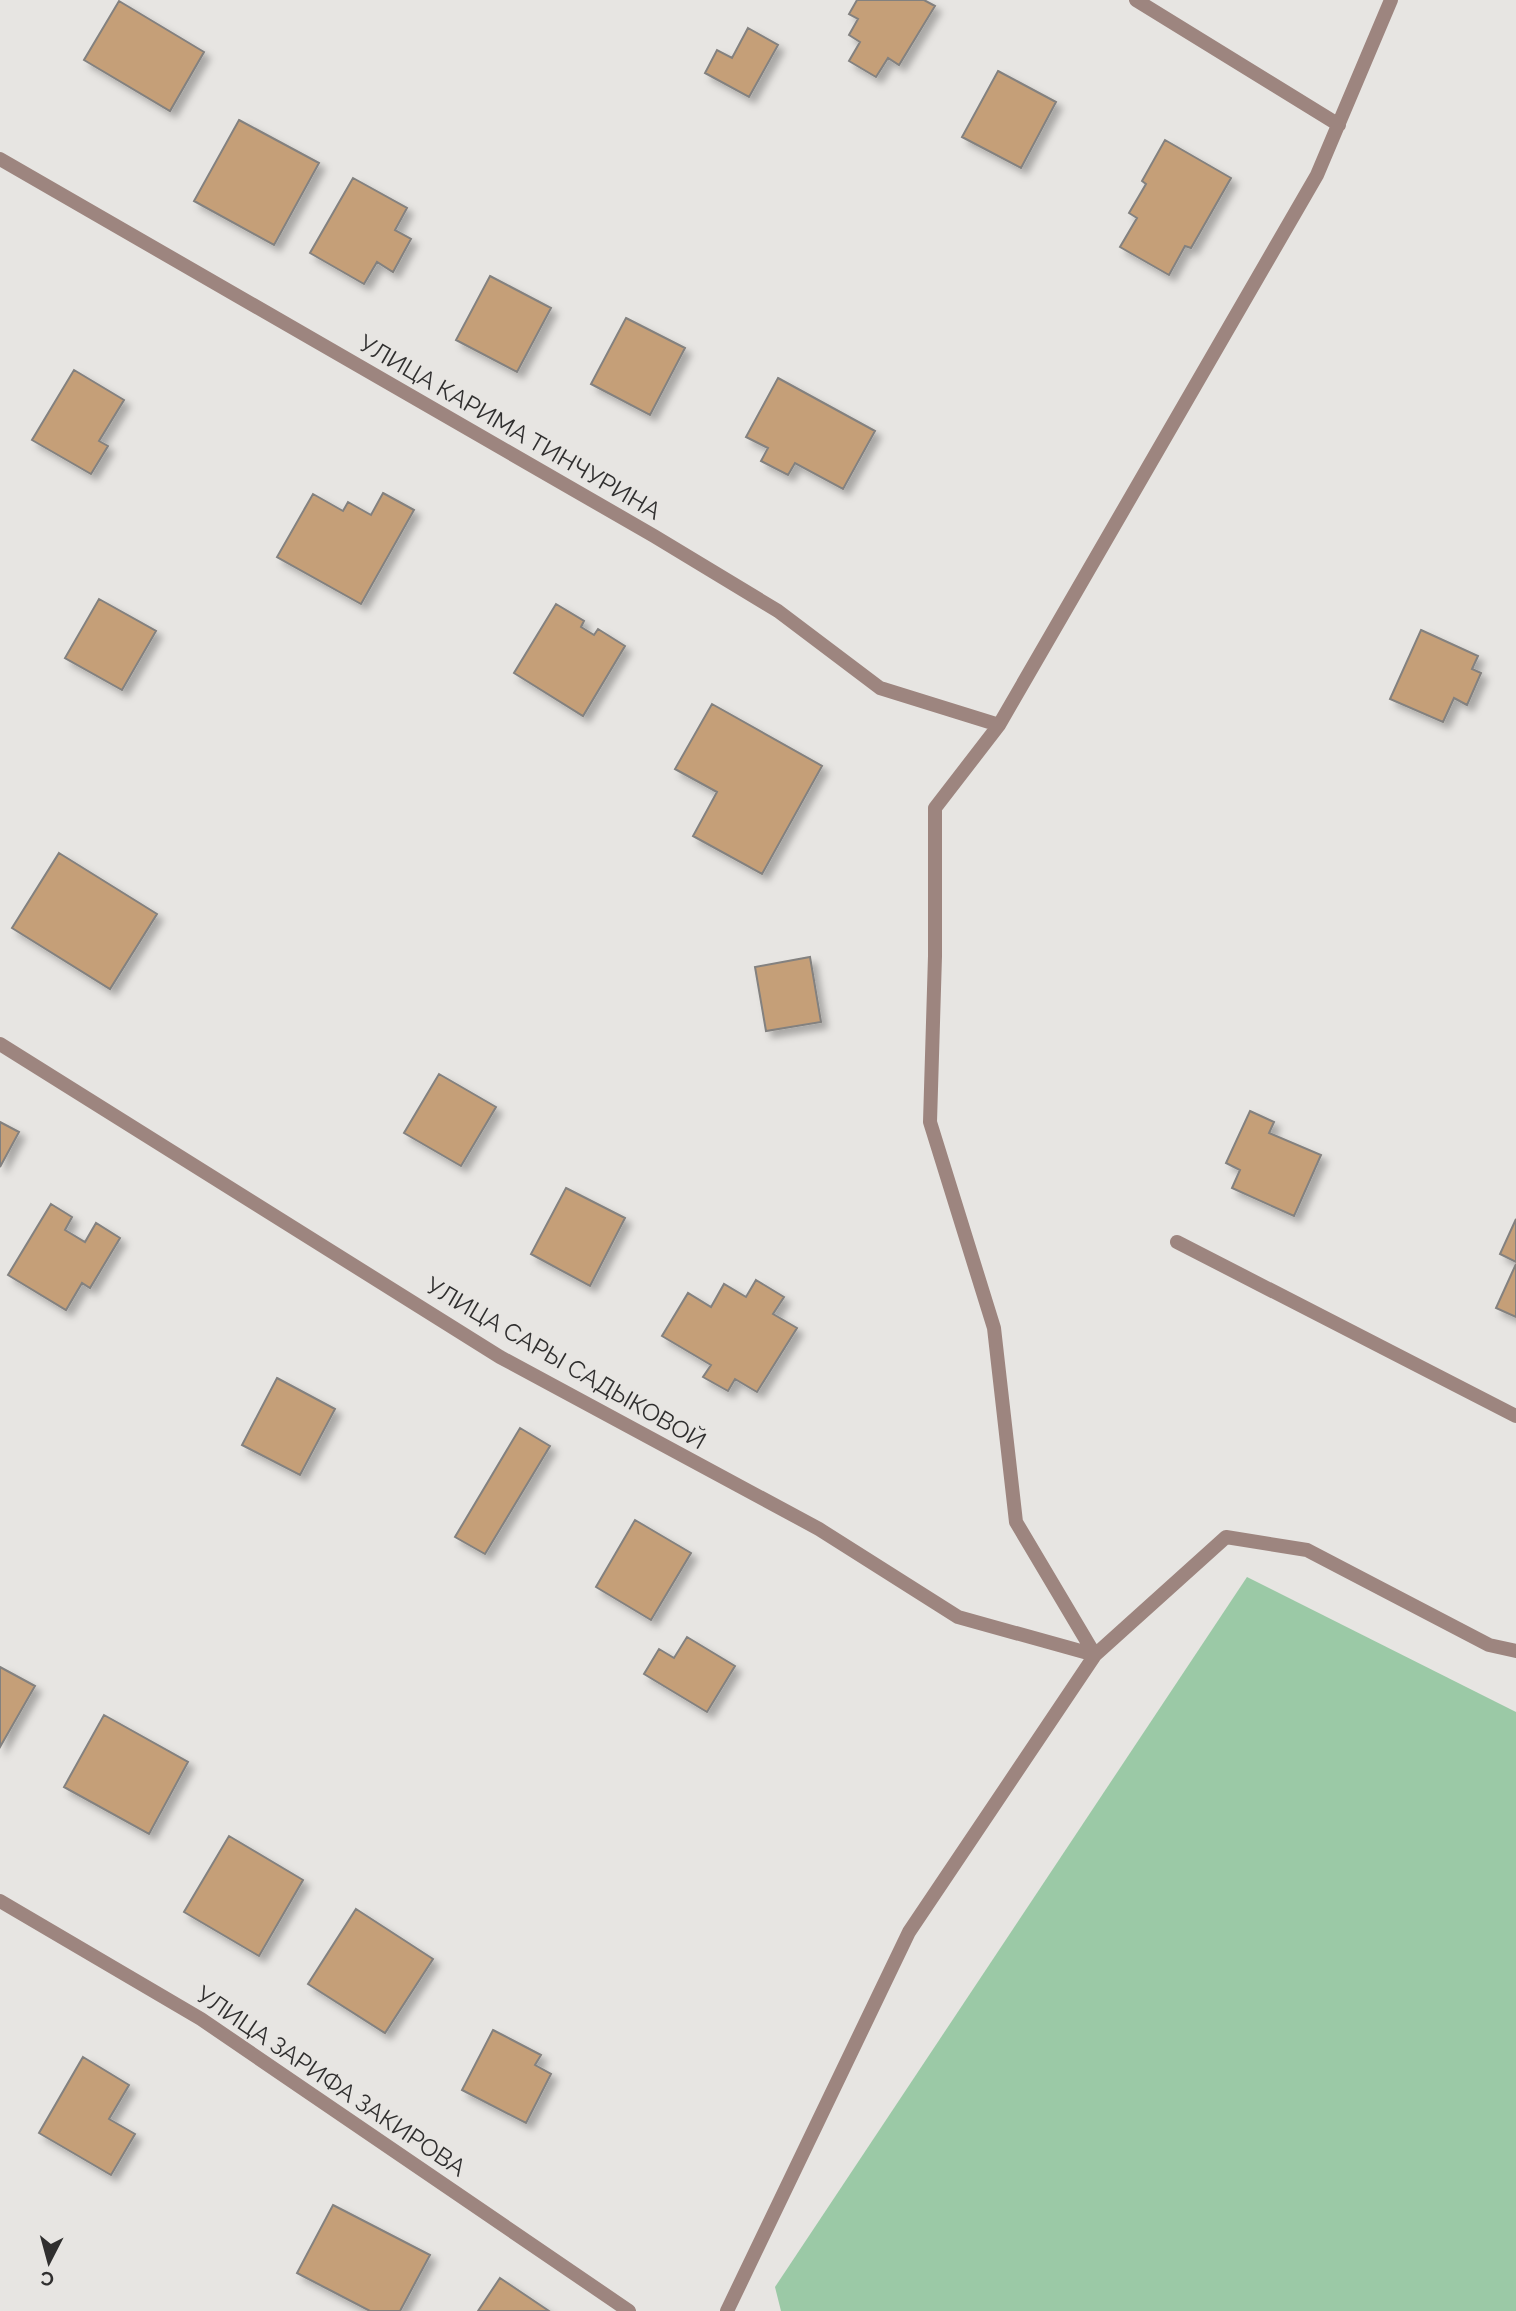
<svg xmlns="http://www.w3.org/2000/svg" width="1516" height="2311" font-family="Raleway,sans-serif">
<defs>
<filter id="shadow"><feDropShadow dx="6" dy="6" stdDeviation="3.5" flood-color="#0004"/></filter>
</defs>
<rect width="100%" height="100%" fill="#e7e5e2"/>
<!-- green -->
<path fill="#9bc9a6" d="M1247 1577 1516 1712V2311H781L775 2287Z"/>
<!-- building -->
<path fill="#c59f78" stroke="#83817f" stroke-width="2" filter="url(#shadow)" d="M857 0H924L935 6 899 65 888 58 876 77 849 61 860 42 849 35 858 19 849 14Z
M119 1 204 52 170 111 84 60Z
M748 28 778 45 749 97 705 73 717 50 732 58Z
M998 71 1056 102 1021 168 962 137Z
M239 120 319 163 274 245 194 201Z
M1165 140 1231 178 1191 248 1185 246 1169 275 1120 247 1137 218 1129 213 1146 184 1142 181Z
M353 178 407 208 395 230 411 239 393 272 377 262 364 284 310 253Z
M490 276 551 308 517 372 456 340Z
M626 318 685 348 650 415 591 384Z
M74 370 124 400 99 441 108 446 91 474 32 440Z
M778 378 875 431 843 489 795 463 788 475 761 461 768 448 746 437Z
M383 493 414 510 361 604 277 557 313 494 343 511 348 502 371 515Z
M99 599 156 631 122 690 65 658Z
M556 604 584 621 581 627 594 635 598 629 625 646 583 716 514 673Z
M1421 630 1478 656 1472 669 1481 673 1467 705 1454 698 1443 722 1390 699Z
M712 704 822 766 762 874 693 836 717 792 675 769Z
M59 853 157 914 110 989 12 928Z
M810 957 821 1022 766 1031 755 967Z
M439 1074 496 1107 461 1166 404 1133Z
M1250 1111 1274 1122 1269 1133 1321 1155 1294 1216 1232 1188 1240 1170 1226 1163Z
M0 1122 19 1132 0 1167Z
M566 1188 625 1218 590 1286 531 1254Z
M51 1204 72 1217 65 1230 85 1242 96 1223 120 1238 90 1288 82 1283 66 1310 8 1275Z
M1516 1219V1262L1500 1254Z
M1516 1264V1317L1496 1308Z
M756 1280 784 1297 773 1314 797 1328 757 1392 735 1379 728 1391 703 1377 711 1365 662 1336 688 1293 711 1307 724 1284 746 1297Z
M277 1378 335 1409 300 1475 242 1445Z
M520 1428 550 1446 485 1554 455 1537Z
M635 1520 691 1553 651 1620 596 1587Z
M687 1637 735 1666 707 1712 644 1674 659 1649 674 1658Z
M0 1667 35 1686 0 1747Z
M104 1715 188 1762 149 1834 64 1787Z
M229 1836 303 1880 259 1956 184 1912Z
M356 1909 433 1959 385 2033 308 1984Z
M493 2030 541 2055 535 2065 551 2074 526 2123 462 2090Z
M83 2057 129 2085 109 2119 135 2134 111 2175 39 2133Z
M333 2205 430 2255 400 2311H370L297 2273Z
M500 2278 549 2311H478Z"/>
<g fill="none" stroke-linecap="round" stroke-linejoin="round">
<!-- service -->
<path stroke="#9d857f" stroke-width="14" d="M1177 1242 1516 1416"/>
<!-- minor -->
<path stroke="#9d857f" stroke-width="14" d="M1136 0 1339 125
M0 159 654 536 778 611 880 688 999 725
M0 1044 500 1357 819 1529 958 1617 1095 1655 1226 1537 1307 1550 1489 1645 1516 1651
M0 1901 201 2019 629 2311
M727 2311 909 1932 1095 1655 1016 1522 994 1328 930 1122 935 956V808L999 725 1317 175 1391 0"/>
</g>
<g text-anchor="middle" dominant-baseline="central" stroke-width="5" stroke-linejoin="round" paint-order="stroke">
<!-- street labels -->
<g font-size="24" fill="#302f2f" stroke="#e7e5e2">
<text transform="translate(510 427) rotate(30)">УЛИЦА КАРИМА ТИНЧУРИНА</text>
<text transform="translate(566 1363) rotate(30)">УЛИЦА САРЫ САДЫКОВОЙ</text>
<text transform="translate(331 2081) rotate(34)">УЛИЦА ЗАРИФА ЗАКИРОВА</text>
</g>
</g>
<!-- north arrow -->
<g transform="translate(49 2262) rotate(186)" stroke="#e7e5e2" stroke-width="5" paint-order="stroke">
<path d="M0-5L12 26L0 18L-12 26Z" fill="#302f2f"/>
<text y="-10" font-size="19" font-weight="bold" text-anchor="middle" fill="#302f2f">С</text>
</g>
</svg>
